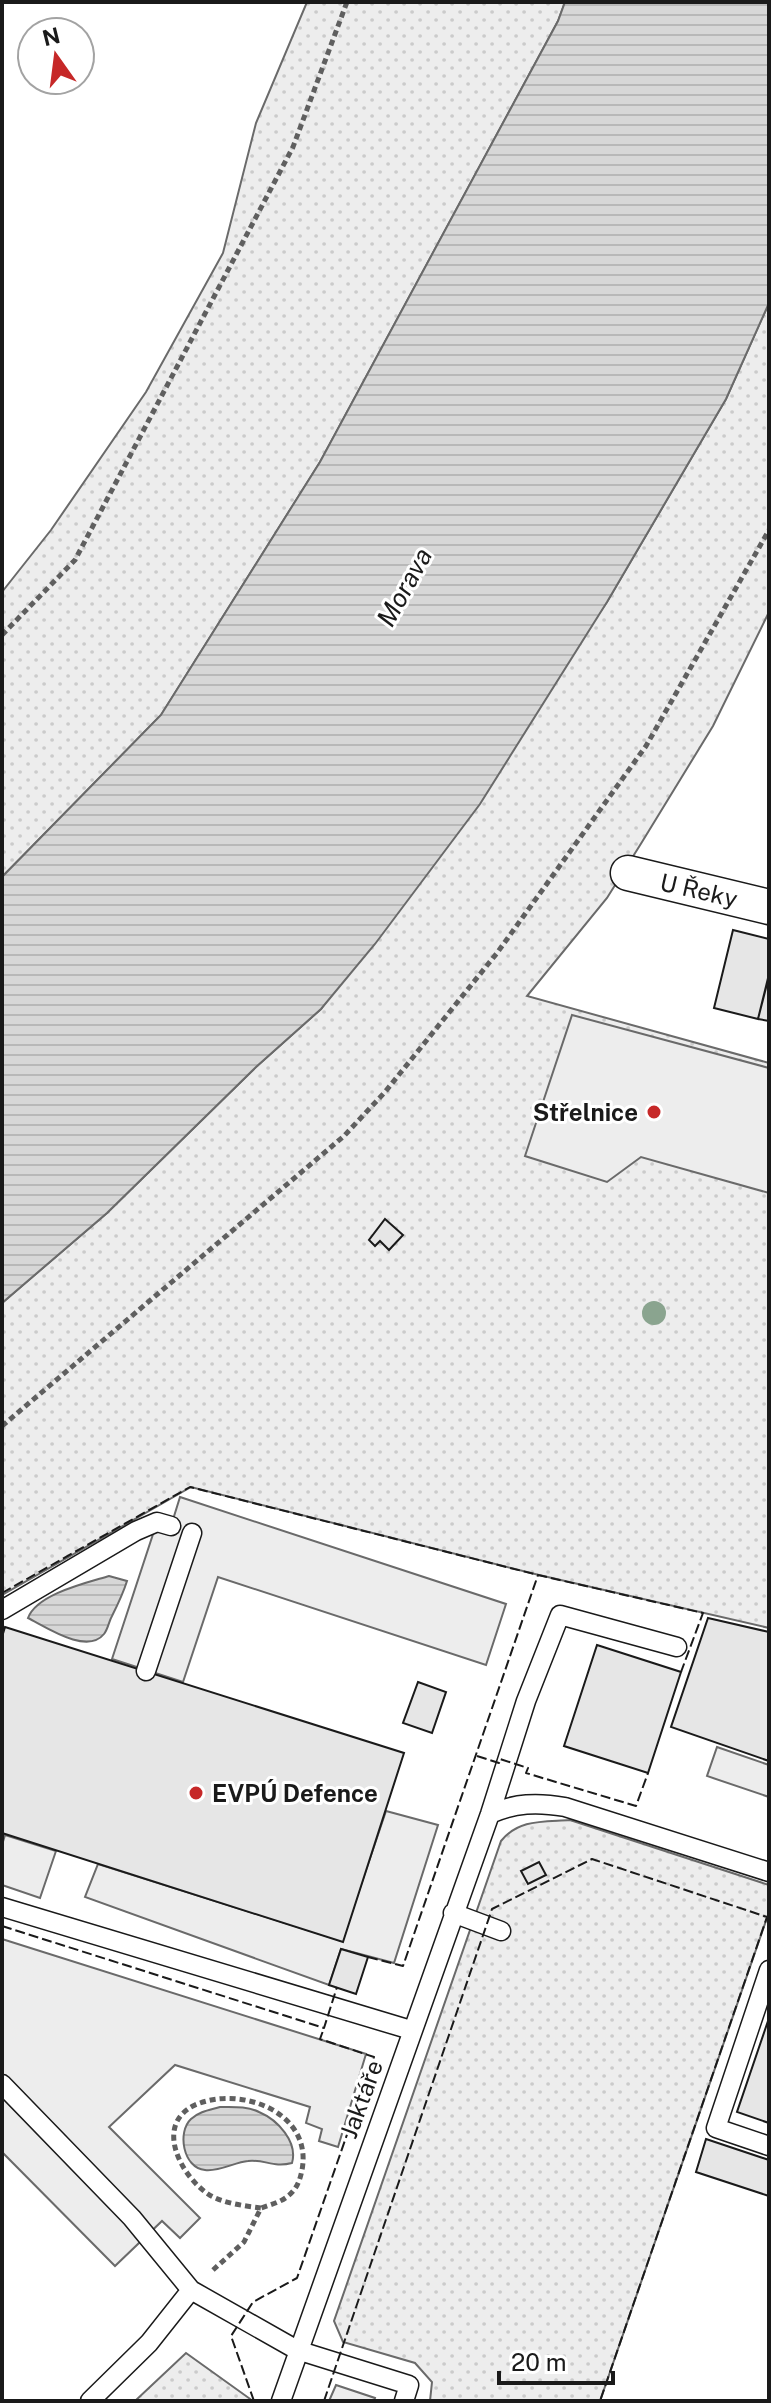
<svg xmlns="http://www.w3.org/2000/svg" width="771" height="2403" font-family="'Public Sans',sans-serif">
<defs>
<pattern id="grass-dots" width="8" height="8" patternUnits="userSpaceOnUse" patternTransform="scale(2)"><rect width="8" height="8" fill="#ededed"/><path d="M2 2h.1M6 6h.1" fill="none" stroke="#cbcbcb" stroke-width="1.8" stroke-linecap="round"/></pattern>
<pattern id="water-rules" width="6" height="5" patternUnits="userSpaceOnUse" patternTransform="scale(2)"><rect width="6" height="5" fill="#d7d7d7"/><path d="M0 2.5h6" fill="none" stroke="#b8b8b8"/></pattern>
</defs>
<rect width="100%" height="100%" fill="#fff"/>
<!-- grass -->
<path fill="url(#grass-dots)" stroke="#6a6a6a" stroke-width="2" d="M307 2H565L558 21 320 462 161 715 2 877V592L51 530 146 392 223 253 256 123Z
M769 303V612L713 726 642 842 607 898 527 996 769 1063V1628L539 1575 191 1487 2 1595V1303L107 1213 256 1067 321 1009 607 602 726 399Z
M570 1820 769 1885V1912L600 2401H430L432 2382 415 2363 343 2342 334 2321 501 1841C519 1819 543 1822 570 1820Z
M186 2353 253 2401H135Z"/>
<!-- pitch -->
<path fill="#ededed" stroke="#6a6a6a" stroke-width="2" d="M572 1015 769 1068V1193L641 1157 607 1182 525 1156Z
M180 1497 506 1604 486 1665 218 1577 183 1682 112 1659 157 1522 171 1526Z
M717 1747 769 1765V1797L707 1776Z
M386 1811 438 1825 394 1963 341 1949 329 1985 85 1897 98 1864 342 1941Z
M5 1835 56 1851 40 1898 2 1885V1845Z
M2 1939 366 2054 338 2147 319 2141 322 2129 306 2123 310 2107 175 2065 109 2127 200 2218 180 2238 162 2221 115 2266 2 2152Z
M336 2385 375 2398 374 2401H329Z"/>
<!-- water -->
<path fill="url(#water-rules)" stroke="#6a6a6a" stroke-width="2" d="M565 2H769V303L726 399 607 602 480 804 375 944 321 1009 256 1067 107 1213 2 1303V877L161 715 320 462 558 21Z
M109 1576 127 1581C123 1594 118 1604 112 1616 109 1621 108 1629 104 1634 87 1655 46 1627 28 1618 37 1594 86 1583 109 1576Z
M220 2107C233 2107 248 2106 259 2112 278 2120 298 2142 292 2163 273 2168 265 2159 248 2161 235 2162 219 2172 205 2170 183 2168 177 2132 191 2119 200 2111 210 2110 220 2107Z"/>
<!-- building -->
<path fill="#e6e6e6" stroke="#1a1a1a" stroke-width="2" d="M733 930 769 939V974L758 1019 714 1008Z
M769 976V1021L758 1019Z
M385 1219 403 1235 389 1250 380 1241 375 1246 369 1240Z
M708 1618 769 1632V1761L671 1727Z
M5 1627 404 1753 343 1942 2 1833V1637Z
M597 1645 681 1672 648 1773 564 1746Z
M418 1682 446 1692 432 1733 403 1723Z
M539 1862 546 1875 528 1884 521 1871Z
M341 1949 368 1957 356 1994 329 1985Z
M769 2018V2123L737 2112Z
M706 2139 769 2160V2196L696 2172Z"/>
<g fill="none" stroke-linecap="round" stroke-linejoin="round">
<defs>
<path id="service" d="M2 1610 136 1531 157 1522 171 1526
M146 1671 192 1533
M490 1814C515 1803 537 1802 565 1807L769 1872
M2 1907 411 2030
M453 1913 501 1931
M769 1970 716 2128 769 2146
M2 2084 132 2218 191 2290 149 2343 90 2401
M191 2290 297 2350 409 2385 404 2401
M281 2401 490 1814 526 1701 560 1615 677 1647"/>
<path id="minor" d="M628 873 769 907"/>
</defs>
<!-- service casing -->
<use href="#service" stroke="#1a1a1a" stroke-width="21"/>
<!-- minor casing -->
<use href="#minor" stroke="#1a1a1a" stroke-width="37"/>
<!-- path -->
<path stroke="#5f5f5f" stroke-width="5" stroke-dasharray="6 4" stroke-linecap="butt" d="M2 635 75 560 293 147 347 2
M2 1426 344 1136 385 1092 497 953 646 746 769 530
M213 2270 244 2242 261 2208C245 2206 221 2203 208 2194 180 2175 154 2124 195 2105 240 2085 313 2112 302 2170 300 2180 297 2189 288 2196 281 2202 270 2205 261 2208"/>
<!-- service -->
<use href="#service" stroke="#fff" stroke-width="18"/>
<!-- minor -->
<use href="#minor" stroke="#fff" stroke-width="34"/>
<!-- fence -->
<path stroke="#1a1a1a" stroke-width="2" stroke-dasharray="10 4" stroke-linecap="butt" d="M2 1593 190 1487 538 1575 703 1613 681 1672
M477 1756 499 1763 500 1759 528 1768 526 1773 636 1806 648 1773
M2 1926 324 2028 337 1987
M368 1957 403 1966 538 1575
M254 2401 231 2336 253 2302 297 2278 374 2057 320 2039 324 2028
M324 2401 492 1909 592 1859 767 1917 600 2401"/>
</g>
<!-- trees -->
<circle fill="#8aa48f" cx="654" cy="1313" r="12"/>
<!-- markers -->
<g fill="#c62828" stroke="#fff" stroke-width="3">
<circle cx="654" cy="1112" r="8"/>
<circle cx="196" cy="1793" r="8"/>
</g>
<g text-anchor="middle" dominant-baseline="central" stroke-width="6" stroke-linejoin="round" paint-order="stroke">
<!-- street labels -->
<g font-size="24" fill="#1a1a1a" stroke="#fff">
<text transform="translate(699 890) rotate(13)">U Řeky</text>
<text transform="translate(361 2099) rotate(-70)">Jaktáře</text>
</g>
<!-- poi labels -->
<g font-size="24" font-weight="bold" fill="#1a1a1a" stroke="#fff" text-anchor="end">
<text x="638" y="1112">Střelnice</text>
<text x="212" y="1793" text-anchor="start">EVPÚ Defence</text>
</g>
<!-- water labels -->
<g font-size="26" font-style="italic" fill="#1a1a1a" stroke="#fff">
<text transform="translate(404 587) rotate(-61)">Morava</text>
</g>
</g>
<!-- border -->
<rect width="771" height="2403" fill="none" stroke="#1a1a1a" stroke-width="8"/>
<!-- north arrow -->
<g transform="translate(56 56) rotate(346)"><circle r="38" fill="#ffffff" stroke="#a3a3a3" stroke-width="2"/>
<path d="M0-6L14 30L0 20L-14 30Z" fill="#c62828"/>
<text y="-12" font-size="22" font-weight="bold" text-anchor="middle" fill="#1a1a1a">N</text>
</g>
<!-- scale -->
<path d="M499 2371v12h114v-12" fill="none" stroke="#1a1a1a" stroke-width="4"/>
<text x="511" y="2371" font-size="24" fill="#1a1a1a" stroke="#ffffff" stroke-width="6" paint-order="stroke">20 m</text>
</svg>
